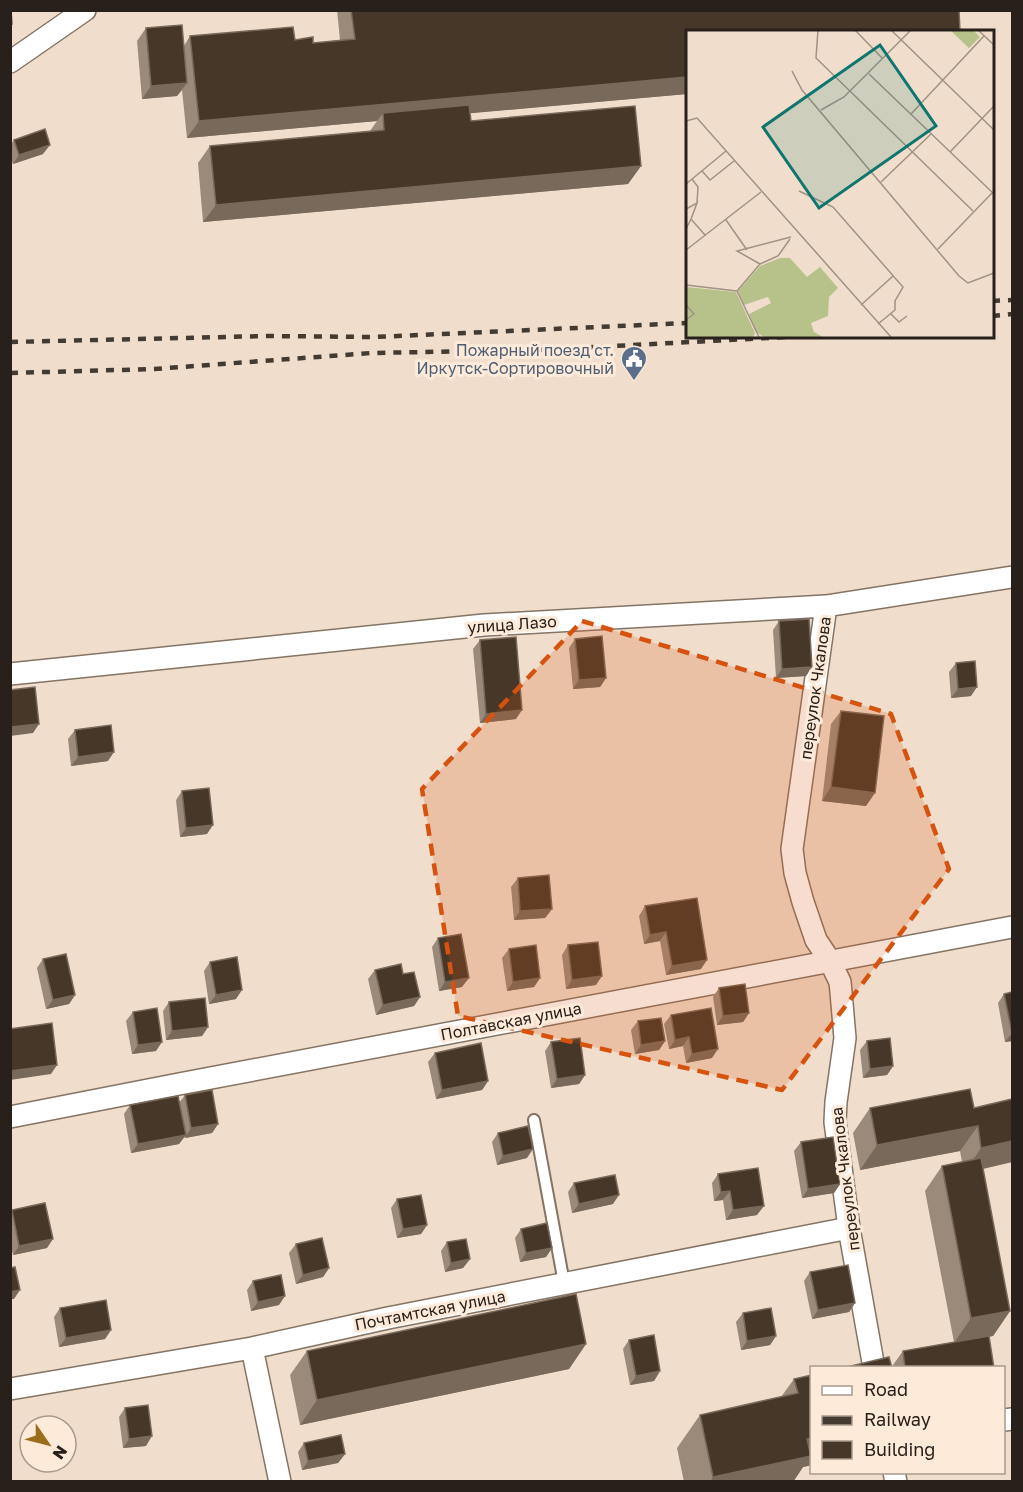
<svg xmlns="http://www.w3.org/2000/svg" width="1023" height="1492" font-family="'Golos Text',sans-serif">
<rect width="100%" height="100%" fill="#f0ddcc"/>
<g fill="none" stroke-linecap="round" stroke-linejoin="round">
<defs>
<path id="service" d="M534 1120 564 1283"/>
<path id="minor" d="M10 62 85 10
M826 606 792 849 795 873 803 902 816 940 830 961 840 982 841 992 845 1038 836 1102 835 1122 849 1228 874 1368
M10 674 484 625 826 606 1012 577
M10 1117 179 1084 1012 927
M252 1348 280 1482
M10 1389 252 1348 388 1318 849 1228
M1004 1420 1012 1419
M894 1472 896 1482"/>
</defs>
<!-- service casing -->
<use href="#service" stroke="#857464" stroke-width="14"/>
<!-- minor casing -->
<use href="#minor" stroke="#857464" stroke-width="24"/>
<!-- service -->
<use href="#service" stroke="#fff" stroke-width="10"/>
<!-- minor -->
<use href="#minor" stroke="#fff" stroke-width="21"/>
<!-- rail -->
<path stroke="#433a32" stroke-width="4.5" stroke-dasharray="8 8" stroke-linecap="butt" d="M992 301 1012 300
M992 316 1012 314
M10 342 266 336 375 337 687 323
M10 373 154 369 371 353 537 350 805 336"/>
</g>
<!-- wall -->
<path fill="#9b8a7a" d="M337 10H959L687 32V94L470 113 471 121 641 166 628 184 203 222 198 163 210 146 370 131 377 121 187 138 182 90 177 96 142 99 137 41 146 28 184 46 190 36 295 40 313 43 340 40Z
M14 140 43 154 13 164 10 158V145Z
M779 621 812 667 806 676 776 678 773 630Z
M575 639 606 678 600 687 573 689 569 648Z
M480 640 516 719 480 723 473 649Z
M956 663 971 696 951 698 949 672Z
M841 711 866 806 822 801 831 724Z
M75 730 108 761 71 766 68 739Z
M182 791 207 834 180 837 176 800Z
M518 878 552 909 545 918 514 920 511 887Z
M645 906 701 969 666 975 660 941 644 944 639 916Z
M438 938 462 987 439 991 432 947Z
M568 945 596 985 566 989 562 955Z
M509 949 540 978 534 987 507 991 502 958Z
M43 959 75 995 69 1004 46 1009 37 968Z
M210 962 236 999 209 1004 204 971Z
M375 970 403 974 420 997 414 1006 376 1015 368 979Z
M719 988 749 1013 743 1022 717 1025 713 997Z
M1012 992V1041L1005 1042 998 1003 1004 994Z
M169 1002 208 1027 202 1036 166 1040 163 1011Z
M133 1012 156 1051 132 1054 126 1021Z
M671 1015 712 1058 686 1063 683 1046 669 1049 664 1024Z
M638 1021 665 1041 659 1050 635 1054 631 1030Z
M867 1041 893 1066 887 1075 863 1078 860 1050Z
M551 1042 585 1075 579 1084 551 1088 545 1051Z
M435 1053 488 1081 482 1090 436 1099 428 1062Z
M185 1095 218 1124 212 1133 185 1138 184 1137 179 1144 131 1153 124 1114 130 1105 179 1103Z
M1012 1099V1162L983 1169 1010 1311 993 1336 983 1337 994 1368H894L893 1365 903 1351 954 1342 925 1191 942 1166 962 1162 960 1151 860 1170 853 1133 870 1108H974Z
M498 1133 527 1158 497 1165 492 1142Z
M801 1142 840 1184 834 1193 802 1198 794 1151Z
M718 1174 757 1215 726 1220 723 1200 714 1201 712 1183Z
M574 1183 613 1204 572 1213 568 1192Z
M397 1199 427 1225 421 1234 397 1238 391 1208Z
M12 1210 47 1248 13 1255 10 1243V1212Z
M521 1229 552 1248 546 1257 520 1262 515 1238Z
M447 1242 470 1259 463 1268 445 1272 441 1251Z
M296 1244 329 1268 323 1277 296 1284 289 1253Z
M810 1272 855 1303 849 1312 812 1319 804 1281Z
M253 1281 279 1305 251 1311 247 1290Z
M60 1308 111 1330 105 1339 59 1347 54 1317Z
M743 1313 776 1336 770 1345 741 1350 736 1322Z
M629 1340 660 1371 654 1381 630 1385 623 1349Z
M586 1344 569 1369 300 1425 290 1375 307 1351Z
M812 1375V1465L803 1467 793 1482H684L677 1448 700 1415 781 1397 794 1379Z
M125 1408 146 1446 123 1448 119 1417Z
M304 1443 345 1454 338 1463 302 1470 298 1452Z"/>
<!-- shaded-wall -->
<path fill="#79695a" d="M687 77V94L383 121V113L377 121 187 138 199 121Z
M187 83 177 96 142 99 151 86Z
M50 145 43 154 13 164 19 155Z
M641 166 628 184 203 222 216 205Z
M812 667 806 676 776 678 782 669Z
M606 678 600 687 573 689 579 680Z
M977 687 971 696 951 698 958 689Z
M522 710 516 719 480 723 486 714Z
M39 724 33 733 10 736V727Z
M114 752 108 761 71 766 78 757Z
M831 787 875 793 866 806 822 801Z
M213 825 207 834 180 837 186 828Z
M552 909 545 918 514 920 520 911Z
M666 932 660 941 644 944 650 935Z
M707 960 701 969 666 975 672 966Z
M602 976 596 985 566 989 572 980Z
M469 978 462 987 439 991 445 982Z
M540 978 534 987 507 991 513 982Z
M242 990 236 999 209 1004 216 995Z
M75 995 69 1004 46 1009 53 1000Z
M420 997 414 1006 376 1015 383 1005Z
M749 1013 743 1022 717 1025 723 1016Z
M208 1027 202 1036 166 1040 172 1031Z
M1012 1033V1041L1005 1042Z
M689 1037 683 1046 669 1049 675 1040Z
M665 1041 659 1050 635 1054 641 1045Z
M162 1042 156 1051 132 1054 138 1045Z
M718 1049 712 1058 686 1063 692 1054Z
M57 1065 51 1074 10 1080V1071Z
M893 1066 887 1075 863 1078 870 1069Z
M585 1075 579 1084 551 1088 557 1079Z
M488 1081 482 1090 436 1099 442 1090Z
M218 1124 212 1133 185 1138 191 1128Z
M978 1126 960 1151 860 1170 877 1145Z
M186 1135 179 1144 131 1153 138 1144Z
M1012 1141V1162L964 1173 981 1148Z
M533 1149 527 1158 497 1165 503 1156Z
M840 1184 834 1193 802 1198 808 1189Z
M730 1191 723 1200 714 1201 721 1192Z
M619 1195 613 1204 572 1213 579 1204Z
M764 1206 757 1215 726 1220 733 1210Z
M427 1225 421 1234 397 1238 403 1229Z
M53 1239 47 1248 13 1255 19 1246Z
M552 1248 546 1257 520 1262 526 1253Z
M470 1259 463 1268 445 1272 451 1263Z
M329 1268 323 1277 296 1284 303 1275Z
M20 1290 14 1299H10V1292Z
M285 1296 279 1305 251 1311 258 1302Z
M855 1303 849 1312 812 1319 818 1310Z
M1010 1311 993 1336 954 1343 971 1318Z
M111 1330 105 1339 59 1347 66 1338Z
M776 1336 770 1345 741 1350 747 1341Z
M586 1344 569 1369 300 1425 317 1400Z
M660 1371 654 1381 630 1385 636 1376Z
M152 1436 146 1446 123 1448 129 1439Z
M812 1438V1465L803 1467 793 1482H710L713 1477Z
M345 1454 338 1463 302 1470 308 1461Z"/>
<!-- building -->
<path fill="#463729" stroke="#79695a" stroke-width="1.5" d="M10 10H11L12 24H10Z
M351 10H959L960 32H687V77L199 121 190 36 293 27 295 40 313 37V43L355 39Z
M182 25 187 83 151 86 146 28Z
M469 105 471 121 635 106 641 166 216 205 210 146 384 130 383 113Z
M45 129 50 145 19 155 14 140Z
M809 619 812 667 782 669 779 621Z
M602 636 606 678 579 680 575 639Z
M516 637 522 710 486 714 480 640Z
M975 661 977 687 958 689 956 663Z
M35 687 39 724 10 727V690Z
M841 711 884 716 875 793 831 787Z
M111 725 114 752 78 757 75 730Z
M209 788 213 825 186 828 182 791Z
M549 875 552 909 520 911 518 878Z
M697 898 707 960 672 966 666 932 650 935 645 906Z
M461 934 469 978 445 982 438 938Z
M598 942 602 976 572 980 568 945Z
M536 945 540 978 513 982 509 949Z
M66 954 75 995 53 1000 43 959Z
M237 957 242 990 216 995 210 962Z
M401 964 403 974 414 972 420 997 383 1005 375 970Z
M745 984 749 1013 723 1016 719 988Z
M1012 992V1033L1004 994Z
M205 998 208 1027 172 1031 169 1002Z
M157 1008 162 1042 138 1045 133 1012Z
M711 1008 718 1049 692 1054 689 1037 675 1040 671 1015Z
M661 1018 665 1041 641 1045 638 1021Z
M52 1023 57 1065 10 1071V1029Z
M580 1038 585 1075 557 1079 551 1042Z
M890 1038 893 1066 870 1069 867 1041Z
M481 1043 488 1081 442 1090 435 1053Z
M970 1089 974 1108 1012 1099V1141L981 1148 978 1126 877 1145 870 1108Z
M212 1090 218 1124 191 1128 185 1095Z
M178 1096 186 1135 138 1144 130 1105Z
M528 1126 533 1149 503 1156 498 1133Z
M833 1137 840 1184 808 1189 801 1142Z
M981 1158 1010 1311 971 1318 942 1166Z
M758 1168 764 1206 733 1210 730 1191 721 1192 718 1174Z
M615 1175 619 1195 579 1204 574 1183Z
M421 1195 427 1225 403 1229 397 1199Z
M45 1203 53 1239 19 1246 12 1210Z
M547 1223 552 1248 526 1253 521 1229Z
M322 1238 329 1268 303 1275 296 1244Z
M466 1239 470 1259 451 1263 447 1242Z
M848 1265 855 1303 818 1310 810 1272Z
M15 1267 20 1290 10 1292V1268Z
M281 1275 285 1296 258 1302 253 1281Z
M576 1294 586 1344 317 1400 307 1351Z
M106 1300 111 1330 66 1338 60 1308Z
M771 1308 776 1336 747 1341 743 1313Z
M654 1335 660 1371 636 1376 629 1340Z
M989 1336 994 1368H905L903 1351Z
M889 1357 892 1368H843Z
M812 1375V1438L807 1439 811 1456 713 1477 700 1415 798 1393 794 1379Z
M148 1405 152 1436 129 1439 125 1408Z
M341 1435 345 1454 308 1461 304 1443Z"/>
<!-- marked area -->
<path fill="#d5530e" fill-opacity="0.2" stroke="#d5530e" stroke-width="4.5" stroke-dasharray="12 8" stroke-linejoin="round" d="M582 621 891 714 949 869 782 1090 458 1016 422 789Z"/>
<!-- icons -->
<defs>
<symbol id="civic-pin" viewBox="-11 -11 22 30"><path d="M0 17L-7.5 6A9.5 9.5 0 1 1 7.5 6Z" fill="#5c6f8a" stroke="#feead9"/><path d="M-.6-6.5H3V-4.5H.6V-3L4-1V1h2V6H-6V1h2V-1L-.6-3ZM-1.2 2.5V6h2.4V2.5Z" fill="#fff"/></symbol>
</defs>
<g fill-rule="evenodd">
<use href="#civic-pin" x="619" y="344" width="30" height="40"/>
</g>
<g text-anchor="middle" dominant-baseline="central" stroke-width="6" stroke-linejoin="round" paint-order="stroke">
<!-- service labels -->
<g font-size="16" fill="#4e5e75" stroke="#feead9" text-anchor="end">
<text x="614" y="350">Пожарный поезд ст.<tspan x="614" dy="18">Иркутск-Сортировочный</tspan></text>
</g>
<!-- street labels -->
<g font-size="16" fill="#28211b" stroke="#feead9">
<text transform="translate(512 624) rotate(-4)">улица Лазо</text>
<text transform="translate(815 688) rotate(-82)">переулок Чкалова</text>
<text transform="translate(511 1021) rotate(-11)">Полтавская улица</text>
<text transform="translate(845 1179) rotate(-97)">переулок Чкалова</text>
<text transform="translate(430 1310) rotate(-11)">Почтамтская улица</text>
</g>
</g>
<!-- overview -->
<g transform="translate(686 30)">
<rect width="308" height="308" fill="#f0ddcc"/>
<path d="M264 0H287L294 7 283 18ZM94 228H104L121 247 134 237 152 258 143 267 142 286 125 293 128 302 137 307H78L69 301 63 284 85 273 82 267 58 275 52 261 74 236ZM0 257 50 262 69 303 67 307H0Z" fill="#b7c28b"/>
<path fill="none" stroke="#a09285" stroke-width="1.5" d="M132 0 130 28 287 181M169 0 197 29M205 0 308 100M292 0 308 15M106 41 116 60 273 246 282 253 308 243M183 44 308 164M135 80 158 67 225 0M225 84 298 6M0 91 11 88 205 307M264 122 308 76M16 141 24 150 48 131M6 149 12 157 11 173M195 152 245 104M0 154 40 121M113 161 147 177 217 257 209 271V280L192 294M0 179 11 173 5 189M40 190 61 220M0 199 5 189 19 205M252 219 306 163M0 220 75 162M74 234 92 226 104 209M0 255 51 261 74 234 51 221 105 207M51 261 73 307M0 275 8 284 0 290M175 275 207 246M205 284 213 292 221 286"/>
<path fill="#0f766e" fill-opacity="0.15" stroke="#0f766e" stroke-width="3" d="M194 15 250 96 133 178 77 97Z"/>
<rect width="308" height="308" fill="none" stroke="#28211b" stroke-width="3"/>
</g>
<!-- border -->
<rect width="1023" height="1492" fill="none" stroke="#28211b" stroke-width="24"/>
<!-- legend -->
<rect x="810" y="1366" width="195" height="108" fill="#feead9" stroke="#a89a8d" stroke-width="1.5"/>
<rect x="822" y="1386" width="30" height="9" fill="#ffffff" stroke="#a89a8d" stroke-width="1.5"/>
<text x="864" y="1396" font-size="18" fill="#28211b">Road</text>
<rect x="822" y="1416" width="30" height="9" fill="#433a32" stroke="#a89a8d" stroke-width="1.5"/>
<text x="864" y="1426" font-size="18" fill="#28211b">Railway</text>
<rect x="822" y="1441" width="30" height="18" fill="#463729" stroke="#a89a8d" stroke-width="1.5"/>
<text x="864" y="1456" font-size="18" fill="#28211b">Building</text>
<!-- north arrow -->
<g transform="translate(48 1444) rotate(125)"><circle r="28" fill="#feead9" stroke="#a89a8d" stroke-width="1.5"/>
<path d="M0-4.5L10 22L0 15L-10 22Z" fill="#9a6c1c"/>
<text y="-9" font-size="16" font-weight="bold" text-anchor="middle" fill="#28211b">N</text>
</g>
</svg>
